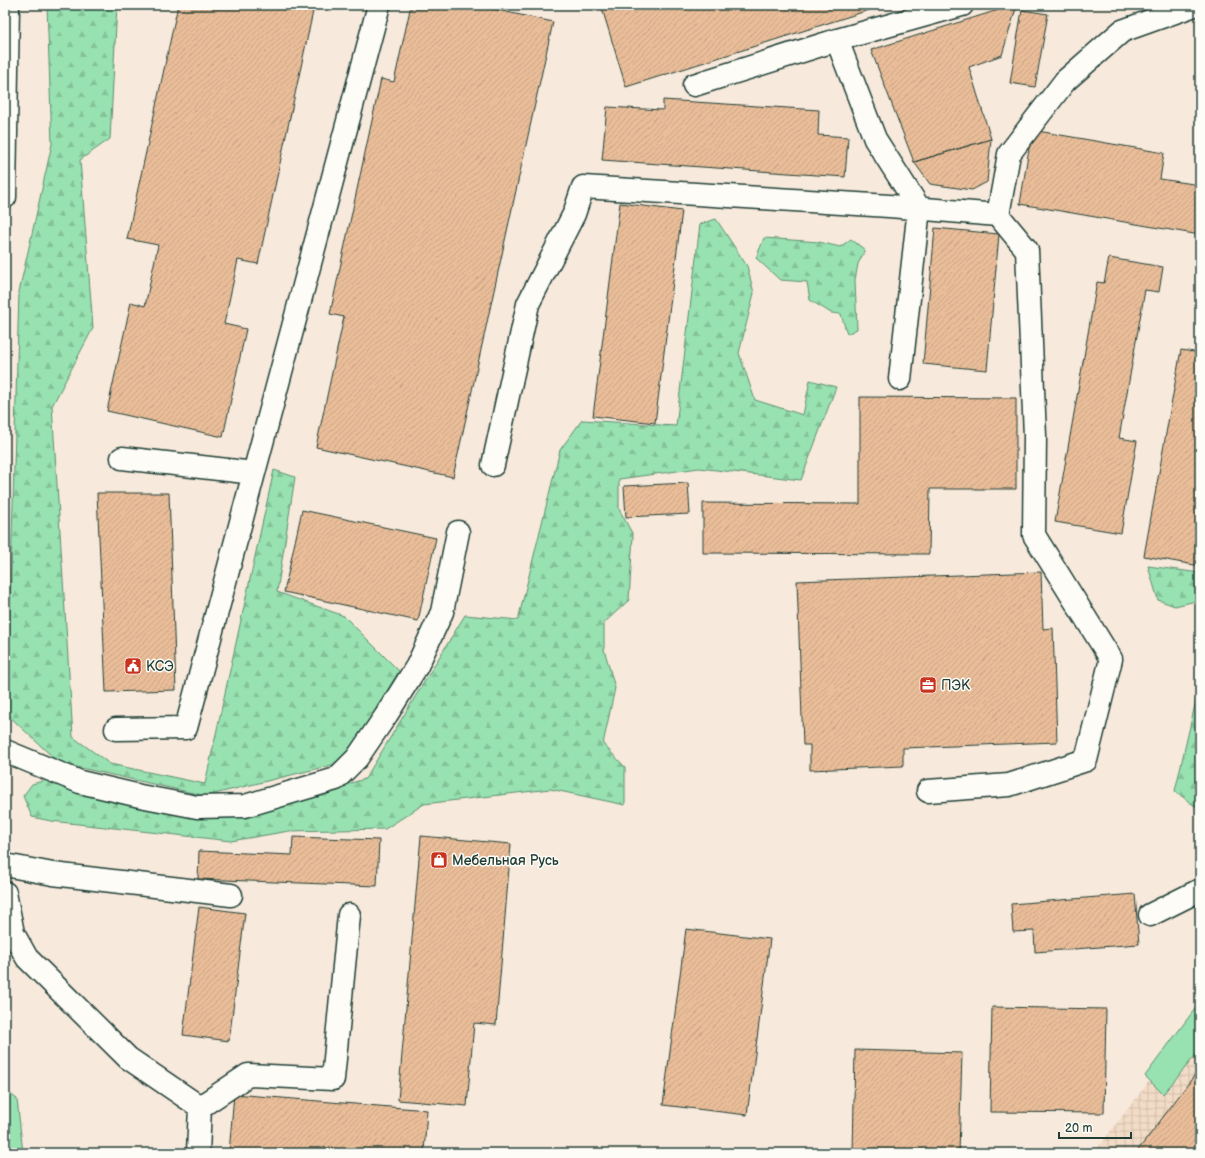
<svg xmlns="http://www.w3.org/2000/svg" width="1205" height="1158" font-family="'Balsamiq Sans',sans-serif">
<defs>
<pattern id="industrial-grid" width="8" height="8" patternUnits="userSpaceOnUse"><rect width="8" height="8" fill="#f3dcc7"/><path d="M0 4h8M4 0v8" fill="none" stroke="#d0beac"/></pattern>
<pattern id="forest-firs" width="22" height="20" patternUnits="userSpaceOnUse"><rect width="22" height="20" fill="#98e1b0"/><path d="M5 1l3.5 6h-7zM16 11l3.5 6h-7z" fill="#83c298"/></pattern>
<pattern id="building-hatch" width="6" height="6" patternUnits="userSpaceOnUse"><rect width="6" height="6" fill="#eabd99"/><path d="M-1 1l2-2M0 6l6-6M5 7l2-2" fill="none" stroke="#c8a384"/></pattern>
</defs>
<rect width="100%" height="100%" fill="#f7e9db"/>
<filter id="ink" filterUnits="userSpaceOnUse"><feTurbulence type="fractalNoise" baseFrequency=".025" numOctaves="2"/><feDisplacementMap in="SourceGraphic" scale="8" xChannelSelector="R" yChannelSelector="G"/><feConvolveMatrix kernelMatrix="1 2 1 2 8 2 1 2 1" color-interpolation-filters="sRGB"/></filter>
<g filter="url(#ink)">
<!-- industrial -->
<path fill="url(#industrial-grid)" d="M1200 1015V1153H1094Z"/>
<!-- green -->
<path fill="#98e1b0" stroke="#5c8f72" d="M1200 1002V1050L1163 1094 1145 1076Z
M5 1090 17 1099 23 1153H5Z"/>
<!-- forest -->
<path fill="url(#forest-firs)" stroke="#5c8f72" d="M47 5H117L110 139 80 160 93 328 52 406 73 737 110 764 205 784 274 470 295 477 277 592 344 616 399 671 344 762 206 796 59 763 7 714 19 292 52 144Z
M716 219 747 266 754 293 739 353 755 400 803 415 810 380 836 387 801 480 699 468 619 479V509L633 535 629 600 604 623V649L615 688 603 744 625 767V805L550 789 424 804 385 829 289 831 231 841 51 821 32 817 23 796 32 784 50 779 239 815 365 779 465 615 518 620 560 450 582 420 676 426 700 224Z
M764 238 819 242 840 247 851 239 865 250 858 264 855 280 857 329 847 334 841 314 831 313 810 300 807 282 780 280 756 258Z
M1148 566 1200 573V600L1175 606 1158 600Z
M1200 683V810L1175 791Z"/>
<!-- building -->
<path fill="url(#building-hatch)" stroke="#1f3d34" d="M178 5H303L314 7 258 264 238 260 224 324 246 329 223 437 107 411 131 302 145 306 158 245 127 239Z
M411 5H474L553 22 453 477 316 447 344 317 330 314 381 79 394 82Z
M601 5H885L626 87Z
M1014 5H1017L1002 55 969 67 991 139 914 162 871 50Z
M1022 10 1048 14 1035 87 1010 83Z
M663 100 819 110 818 135 848 137 845 177 602 160 607 107 663 110Z
M1032 130 1164 153 1160 179 1200 185V235L1020 204Z
M991 139 987 182 972 190 930 184 914 162Z
M620 203 682 211 655 423 593 416Z
M935 228 999 234 987 370 923 364Z
M1109 258 1163 267 1159 292 1145 290 1119 438 1137 441 1121 533 1055 522 1097 282 1104 283Z
M1181 350 1200 353V566L1144 556Z
M860 397 1016 398V489H930L929 554 703 553V503L860 504Z
M688 483 690 514 626 517 624 486Z
M97 493H169L176 690 106 692Z
M302 510 436 538 418 621 284 592Z
M1041 572 1043 629 1053 628 1057 742 903 748V766L810 770V745H803L797 581Z
M421 836 511 844 496 1025 474 1023 467 1106 398 1100Z
M293 837 379 840 377 886 198 879 199 851 292 855Z
M1135 894 1139 944 1035 952 1034 931 1013 932 1011 904Z
M199 907 245 913 229 1041 183 1035Z
M686 929 770 939 747 1115 663 1105Z
M992 1007 1106 1009 1104 1113 990 1112Z
M855 1050 962 1053 959 1153H853Z
M1200 1068V1153H1136Z
M234 1094 427 1110 424 1153H229Z"/>
<g fill="none" stroke-linecap="round" stroke-linejoin="round">
<defs>
<path id="minor" d="M837 40 962 5
M694 85 837 40 875 139 919 208 900 379
M5 197 8 5
M122 458 254 473 379 5
M493 465 528 304 574 214 583 187 889 206 998 215 1009 154 1065 81 1122 31 1195 5
M116 729 186 728 254 473
M5 751 80 782 140 796 197 807 245 806 336 779 357 758 387 714 417 666 442 612 458 532
M928 791 1009 785 1086 760 1111 659 1034 535 1035 436 1027 250 998 215
M5 865 53 874 231 895
M5 893 13 933 27 958 128 1058 200 1107 248 1075 333 1079 349 915
M1150 915 1200 890
M198 1153 200 1107"/>
</defs>
<!-- minor casing -->
<use href="#minor" stroke="#1f3d34" stroke-width="25"/>
<!-- minor -->
<use href="#minor" stroke="#fdfcf7" stroke-width="22"/>
</g>
</g>
<!-- icons -->
<defs>
<symbol id="civic-square" viewBox="-11 -11 22 22"><rect x="-9" y="-9" width="18" height="18" rx="4" fill="#c8321e" stroke="#fdfcf7"/><path d="M-.6-6.5H3V-4.5H.6V-3L4-1V1h2V6H-6V1h2V-1L-.6-3ZM-1.2 2.5V6h2.4V2.5Z" fill="#fff"/></symbol>
<symbol id="office-square" viewBox="-11 -11 22 22"><rect x="-9" y="-9" width="18" height="18" rx="4" fill="#c8321e" stroke="#fdfcf7"/><path d="M-6-3h4V-5.5h4V-3h4V5H-6ZM-1-4.5V-3h2v-1.5ZM-6 0V1H6V0Z" fill="#fff"/></symbol>
<symbol id="shop-square" viewBox="-11 -11 22 22"><rect x="-9" y="-9" width="18" height="18" rx="4" fill="#c8321e" stroke="#fdfcf7"/><path d="M-5-2.5h2.3a2.7 3.5 0 0 1 5.4 0H5L5.5 6h-11ZM-1.5-2.5h3a1.5 2.3 0 0 0-3 0Z" fill="#fff"/></symbol>
</defs>
<g fill-rule="evenodd">
<use href="#civic-square" x="123" y="656" width="20" height="20"/>
<use href="#office-square" x="918" y="675" width="20" height="20"/>
<use href="#shop-square" x="429" y="850" width="20" height="20"/>
</g>
<g text-anchor="middle" dominant-baseline="central" stroke-width="3" stroke-linejoin="round" paint-order="stroke">
<!-- poi labels -->
<g font-size="14" fill="#1f3d34" stroke="#fdfcf7" text-anchor="start">
<text x="146" y="666">КСЭ</text>
<text x="941" y="685">ПЭК</text>
<text x="452" y="860">Мебельная Русь</text>
</g>
</g>
<!-- margin -->
<rect width="1205" height="1158" fill="none" stroke="#fdfcf7" stroke-width="20"/>
<rect x="10" y="10" width="1185" height="1138" fill="none" stroke="#1f3d34" stroke-width="1.5" filter="url(#ink)"/>
<!-- scale -->
<path d="M1059 1132v6h72v-6" fill="none" stroke="#1f3d34" stroke-width="2"/>
<text x="1065" y="1132" font-size="12" fill="#1f3d34" stroke="#fdfcf7" stroke-width="3" paint-order="stroke">20 m</text>
</svg>
